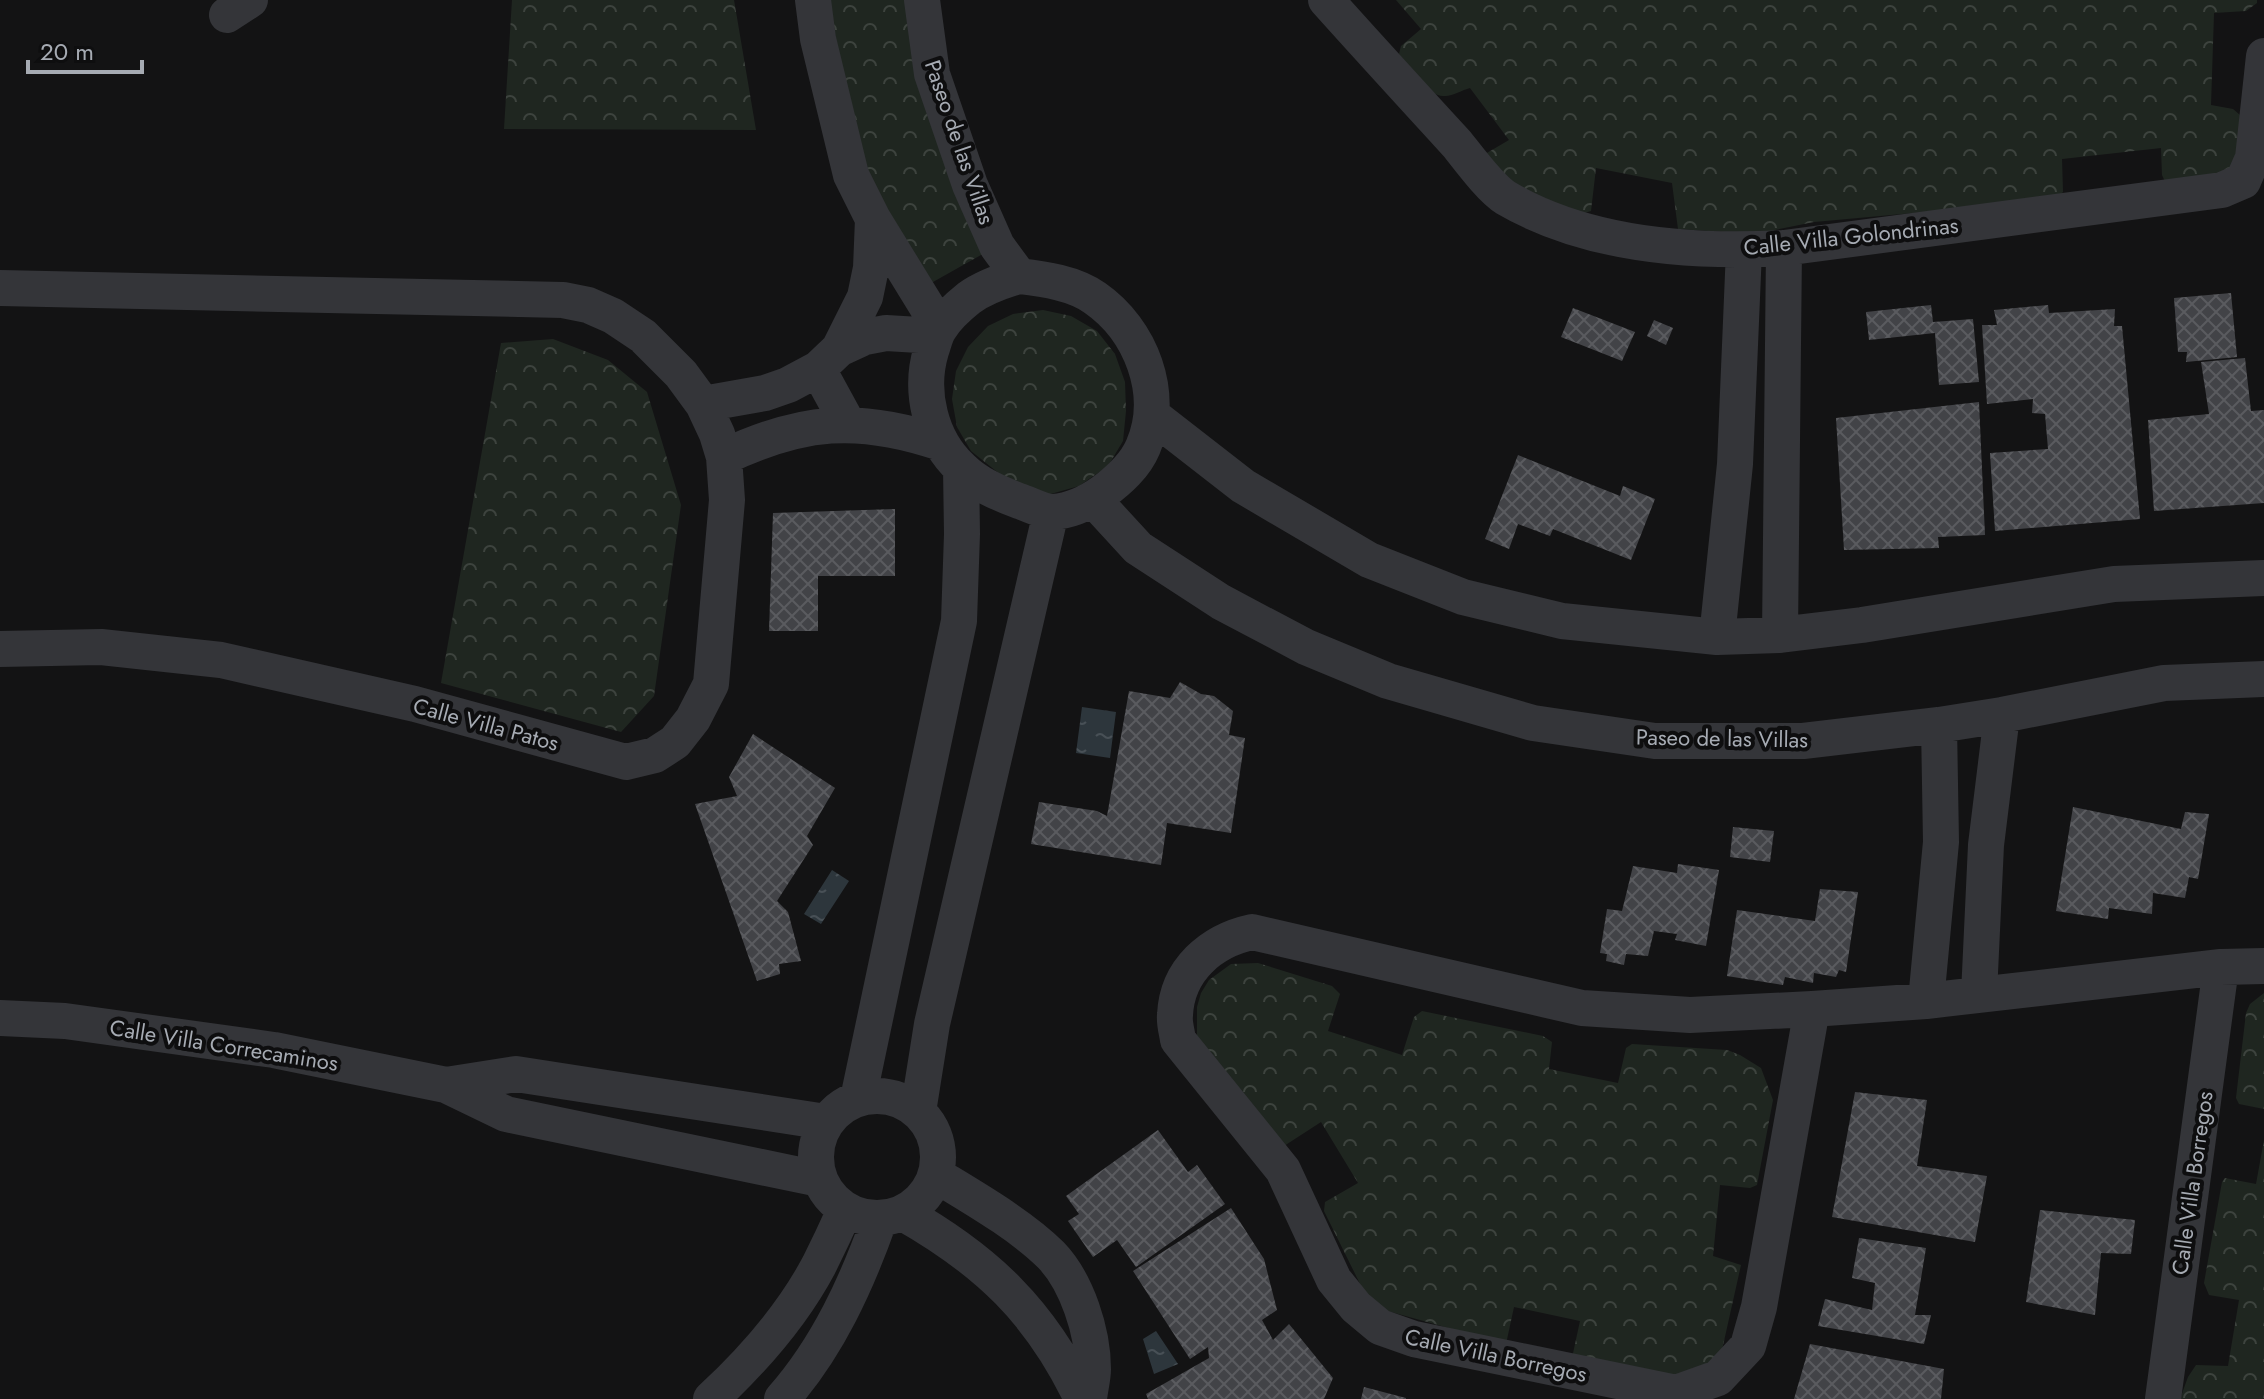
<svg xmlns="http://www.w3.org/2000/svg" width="2264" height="1399" font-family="Jost,sans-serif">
<defs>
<pattern id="park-crowns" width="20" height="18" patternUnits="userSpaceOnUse" patternTransform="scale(2)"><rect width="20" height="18" fill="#1f2620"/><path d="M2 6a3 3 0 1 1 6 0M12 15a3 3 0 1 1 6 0" fill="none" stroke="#3d433e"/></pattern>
<pattern id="water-ripples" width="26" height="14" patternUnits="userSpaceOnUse" patternTransform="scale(2)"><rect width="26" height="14" fill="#2d363c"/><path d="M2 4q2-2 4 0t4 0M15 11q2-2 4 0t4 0" fill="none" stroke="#485056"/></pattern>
<pattern id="building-cross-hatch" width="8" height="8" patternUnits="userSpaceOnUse" patternTransform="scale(2)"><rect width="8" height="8" fill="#424347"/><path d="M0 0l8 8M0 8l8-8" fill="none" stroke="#5a5b5f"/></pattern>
</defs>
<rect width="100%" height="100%" fill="#131314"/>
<!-- park -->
<path fill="url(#park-crowns)" d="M512 0H734L756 130 504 129Z
M813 0H922L997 246 917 291 873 219Z
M1396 0H2257V3L2246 11 2214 13 2211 105 2233 109 2240 115 2243 138 2232 177 2168 188 2162 175 2161 148 2062 159 2063 192 2055 200 1814 222 1755 234 1678 229 1672 183 1596 168 1591 211 1581 214 1509 188 1480 157 1509 140 1470 88C1462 90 1453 96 1445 96 1429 98 1408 66 1399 54L1401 46 1421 29Z
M1043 310 1071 316 1097 331 1115 354 1125 382 1126 411 1123 441 1108 466 1079 486 1047 495 1016 487 971 451 957 427 952 399 956 371 968 347 988 326 1013 314Z
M553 339 608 360 647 392 681 505 654 696 621 732 441 683 501 343Z
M1258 963 1332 986 1340 994 1328 1031 1402 1055 1414 1017 1422 1011 1543 1036 1552 1042 1549 1069 1618 1083 1626 1048 1632 1044 1727 1050 1740 1055 1761 1068 1773 1100 1757 1185 1750 1188 1720 1185 1713 1256 1741 1265 1722 1350 1693 1378 1572 1358 1580 1321 1514 1307 1506 1344 1377 1308 1367 1298 1324 1211 1325 1202 1358 1183 1321 1122 1284 1146 1197 1039V1007L1201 993 1209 980 1231 964Z
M2264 993V1109L2239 1104 2236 1098 2246 1013 2250 1004Z
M2264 1140V1399H2180L2188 1377 2196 1365 2228 1366 2239 1300 2209 1295 2204 1283 2222 1182 2225 1178 2256 1184Z"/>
<!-- water -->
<path fill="url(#water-ripples)" d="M1082 707 1116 712 1110 758 1076 753Z
M832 870 849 881 821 924 804 914Z
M1156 1331 1178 1364 1154 1374 1143 1339Z"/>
<!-- building -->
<path fill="url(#building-cross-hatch)" d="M2231 293 2237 357 2186 362 2187 352H2178L2174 298Z
M1931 305 1933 322 1973 319 1979 382 1939 385 1935 333 1869 340 1866 312Z
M2048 305 2049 313 2115 309 2114 326H2122L2140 519 1995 531 1990 453 2048 449 2045 414 2032 413 2033 399 1987 404 1982 325H1997L1994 310Z
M1573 308 1635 332 1622 361 1561 337Z
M1654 320 1673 328 1666 345 1647 336Z
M2245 358 2251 411 2264 410V503L2154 511 2148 420 2209 414 2201 362Z
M1979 402 1985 535 1938 537 1939 548 1844 550 1836 418Z
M1518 455 1620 496 1623 486 1655 499 1631 560 1553 529 1550 536 1518 524 1509 549 1485 539Z
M895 509V576H818V631H769L773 513Z
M1180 682 1201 694 1214 696 1233 711 1229 735 1245 738 1231 833 1167 823 1161 865 1031 844 1039 802 1097 811 1107 816 1129 691 1170 698Z
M753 734 835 788 807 836 813 845 777 901 788 912 801 961 779 964 780 974 757 981 695 804 737 796 729 777Z
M2073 807 2181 829 2185 812 2209 814 2198 879 2189 877 2185 898 2153 893 2152 914 2109 908 2108 919 2056 911Z
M1733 827 1774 831 1770 862 1730 857Z
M1678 864 1719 870 1706 946 1675 940 1677 934 1654 931 1648 956 1626 954 1624 965 1606 961 1607 954 1600 953 1607 909 1622 911 1633 866 1677 873Z
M1820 889 1858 892 1846 972 1839 970 1836 977 1814 973 1813 983 1785 977 1783 985 1727 976 1737 910 1815 921Z
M1855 1092 1927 1100 1917 1166 1987 1176 1975 1242 1832 1217Z
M1158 1130 1188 1172 1197 1165 1225 1204 1136 1267 1117 1240 1093 1257 1068 1221 1079 1214 1066 1196Z
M1231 1208 1264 1259 1277 1310 1262 1320 1273 1340 1289 1324 1333 1378 1324 1399H1148L1146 1394 1209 1358 1208 1347 1190 1359 1133 1271Z
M2040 1210 2135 1220 2131 1254 2101 1253 2095 1315 2026 1302Z
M1859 1238 1926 1248 1915 1315H1931L1924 1344 1818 1326 1825 1299 1872 1310 1875 1283 1852 1278Z
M1810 1344 1944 1369 1941 1399H1794Z
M1364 1387 1406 1398V1399H1361Z"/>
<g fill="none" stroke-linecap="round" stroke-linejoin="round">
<!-- street -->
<path stroke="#343539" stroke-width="36" d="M813 0 818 39 851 175 873 219 940 328
M922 0 932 74 970 185 997 246 1019 276
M1326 0C1369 48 1413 96 1457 144 1469 159 1491 189 1506 198 1588 246 1692 253 1784 248L2222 190 2243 181 2253 158 2264 56
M227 15 250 0
M1019 276C1044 279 1074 283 1095 298 1141 330 1166 394 1143 447 1135 466 1119 480 1103 492 1089 502 1071 511 1053 512 1043 512 1029 504 1019 501 998 493 977 484 961 468 930 439 919 391 931 351 934 343 935 335 940 328 947 317 959 306 969 298 984 287 1002 281 1019 276Z
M0 288 563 300 588 305 613 316 643 336 681 374 703 404 717 434 724 457 727 500 711 684 693 719 675 742 655 755 626 762 415 704 221 660 101 647 0 649
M839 349 865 297 871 268 873 219
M818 369 848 424
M703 404 765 393 788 385 818 369 839 349 865 337 886 333 936 336
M1153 416 1243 486 1369 560 1463 597 1562 621 1717 637 1780 635 1862 625 2114 584 2264 578
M724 457C802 420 858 415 941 443
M1093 499 1138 548 1221 602 1306 647 1388 681 1533 723 1655 741H1803L1939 725 2002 715 2164 683 2264 679
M1780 635 1784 248
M1717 637 1735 464 1744 250
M1979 994 1986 845 2002 715
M1926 1001 1941 842 1939 725
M1812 1009 1759 1307 1748 1346 1718 1378 1676 1393 1414 1339 1380 1327 1356 1307 1334 1280 1283 1170 1178 1040C1177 1032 1174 1023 1175 1015 1177 970 1211 941 1252 932L1582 1008 1690 1015 1812 1009 1926 1001 2221 967 2264 966
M0 1018 65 1021 274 1050 446 1085 506 1114 819 1179
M446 1085 516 1074 826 1122
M816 1157a61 61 0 1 1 122 0a61 61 0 1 1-122 0Z
M858 1099 959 621 962 534 961 468
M918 1112 932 1024 1051 512
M936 1175C972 1197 1021 1225 1051 1255 1077 1282 1093 1332 1093 1369 1093 1378 1090 1389 1089 1399
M903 1213C986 1260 1041 1312 1082 1399
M711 1399C753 1360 792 1316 819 1265 828 1247 837 1228 845 1210
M782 1399C828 1347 857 1283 880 1218
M2163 1399 2221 967"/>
</g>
<g text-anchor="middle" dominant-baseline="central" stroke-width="8" stroke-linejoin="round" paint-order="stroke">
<!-- street labels -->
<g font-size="22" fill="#a6abb3" stroke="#0e0e0f">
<text transform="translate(960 142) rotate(71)">Paseo de las Villas</text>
<text transform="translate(1851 236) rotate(-6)">Calle Villa Golondrinas</text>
<text transform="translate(486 724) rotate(15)">Calle Villa Patos</text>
<text transform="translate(1722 738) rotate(1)">Paseo de las Villas</text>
<text transform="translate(224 1045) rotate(9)">Calle Villa Correcaminos</text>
<text transform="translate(2192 1183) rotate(-82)">Calle Villa Borregos</text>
<text transform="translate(1496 1355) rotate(12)">Calle Villa Borregos</text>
</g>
</g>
<!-- scale -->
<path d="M28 60v12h114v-12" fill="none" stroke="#a6abb3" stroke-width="4"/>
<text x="40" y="60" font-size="24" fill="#a6abb3" stroke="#0e0e0f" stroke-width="6" paint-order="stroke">20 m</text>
</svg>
